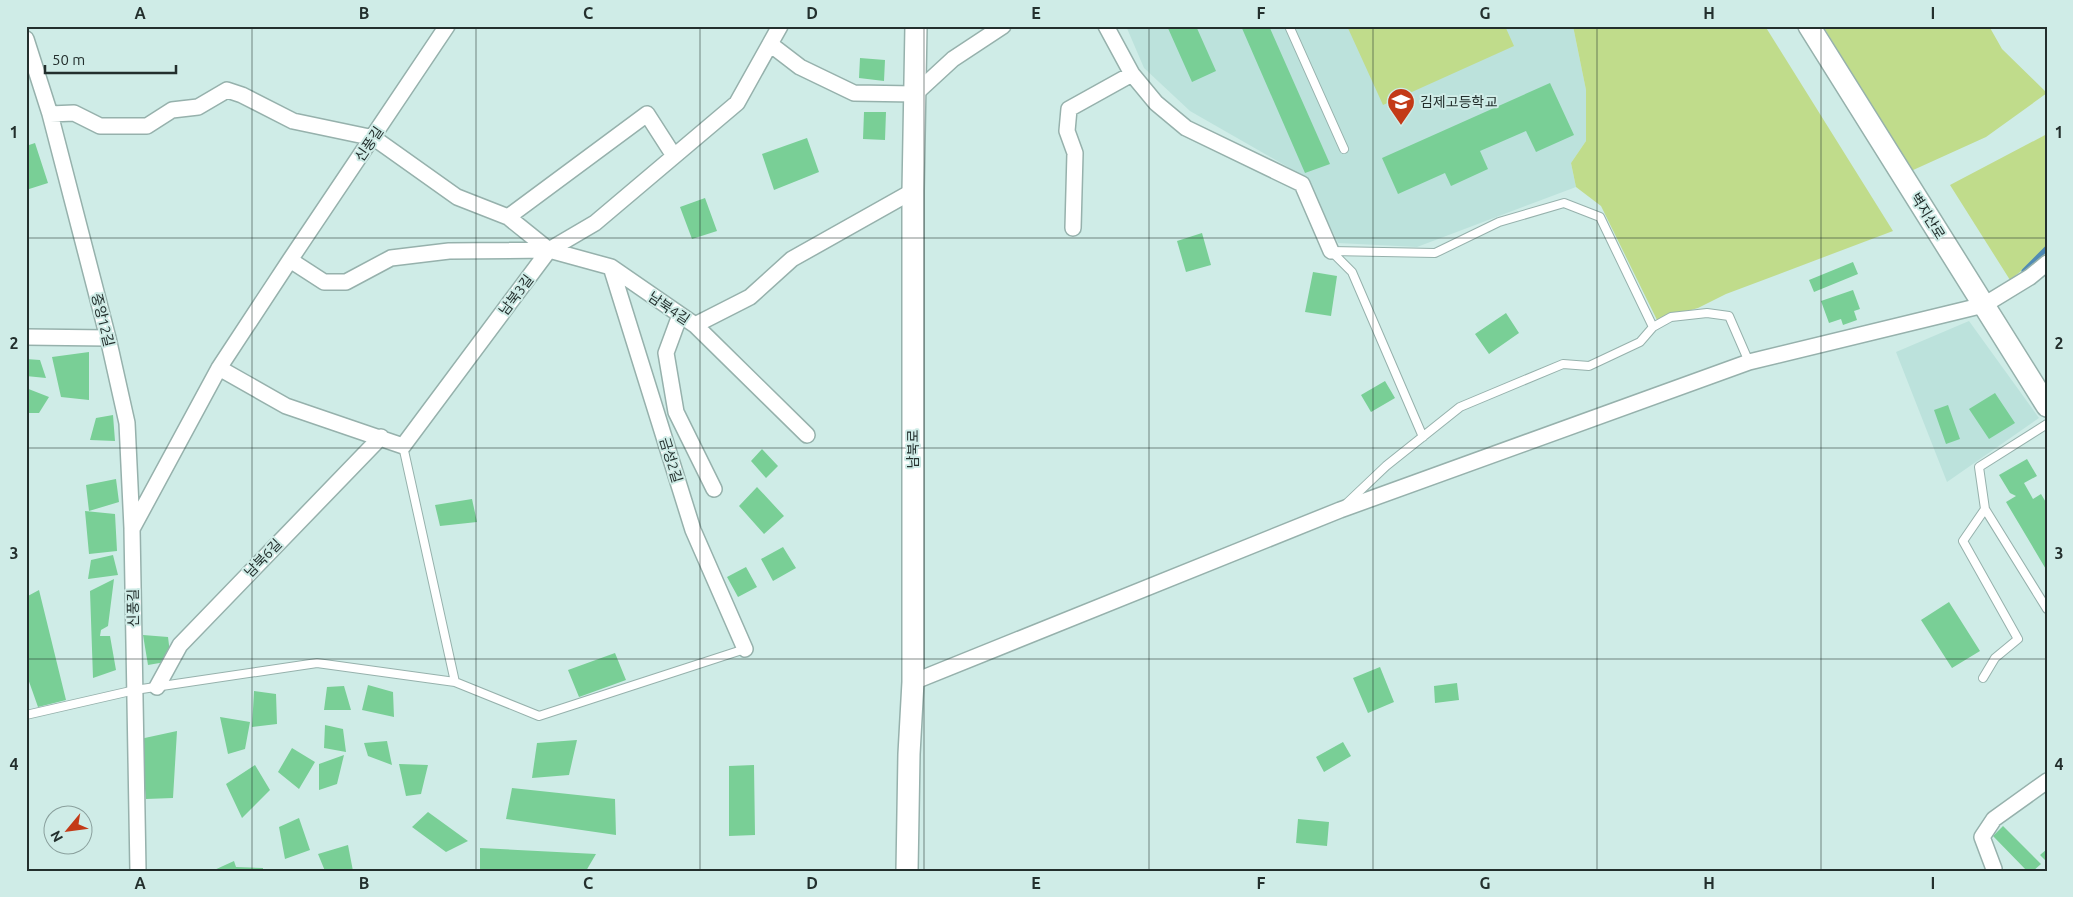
<svg xmlns="http://www.w3.org/2000/svg" width="2073" height="897" font-family="Ubuntu,'Noto Sans KR',sans-serif">
<rect width="100%" height="100%" fill="#cfece7"/>
<!-- built -->
<path fill="#bce2dc" d="M1126 26H1573L1586 90V141L1571 163 1576 187 1417 247 1338 243 1307 178 1190 111 1144 68Z
M1969 321 2039 418 1947 482 1896 352Z"/>
<!-- green -->
<path fill="#c0dc8b" d="M1347 26H1505L1514 46 1383 105Z
M1573 26H1765L1893 231 1726 294 1698 308 1657 320 1601 206 1576 187 1571 163 1586 141V90Z
M1823 26H1989L2002 49 2047 93 1986 137 1911 171Z
M2047 134V250L2010 280 1950 185Z"/>
<g fill="none" stroke-linecap="round" stroke-linejoin="round">
<!-- stream -->
<path stroke="#508bb5" stroke-width="5" d="M2024 271 2047 248"/>
</g>
<!-- building -->
<path fill="#79cf96" d="M1167 26H1196L1216 71 1192 82Z
M1241 26H1269L1330 164 1305 173Z
M860 58 885 60 884 81 859 78Z
M1550 83 1574 135 1536 152 1526 131 1480 151 1488 169 1451 186 1445 173 1398 194 1382 158Z
M864 112H886L885 140 863 139Z
M807 138 819 172 774 190 762 154Z
M35 143 48 183 26 190V146Z
M705 198 717 231 692 239 680 207Z
M1202 233 1211 265 1186 272 1177 241Z
M1853 262 1858 274 1814 292 1809 280Z
M1313 272 1337 276 1331 316 1305 312Z
M1853 290 1860 309 1854 311 1857 320 1843 325 1841 319 1829 323 1821 301Z
M1506 313 1519 333 1489 354 1475 334Z
M89 352V400L61 397 52 357Z
M26 359 40 360 46 378 26 376Z
M1385 381 1395 398 1371 412 1361 395Z
M26 388 49 397 39 413H26Z
M1995 393 2015 423 1989 439 1969 409Z
M1948 405 1960 439 1946 444 1934 410Z
M113 415 115 441 90 440 96 418Z
M762 449 778 466 766 478 751 461Z
M2027 459 2037 476 2024 483 2033 499 2041 494 2047 504V571L2006 502 2016 496 2010 493 1999 475Z
M116 479 119 502 89 511 86 485Z
M757 487 784 516 764 534 739 506Z
M472 499 477 522 440 526 435 505Z
M85 511 115 514 117 551 89 554Z
M783 547 796 568 773 581 761 559Z
M113 555 118 575 88 579 91 560Z
M746 567 757 587 738 597 727 577Z
M114 579 108 626 101 630 100 636H110L116 670 93 678 90 591Z
M39 590 66 700 38 707 26 673V597Z
M1949 602 1980 651 1952 668 1921 620Z
M143 635 168 637 171 661 148 665Z
M615 653 626 680 579 697 568 670Z
M1380 667 1394 702 1368 713 1353 678Z
M1457 683 1459 700 1435 703 1434 686Z
M368 685 393 692 394 717 362 710Z
M344 686 351 710H324L327 687Z
M254 691 276 694 277 724 252 727Z
M220 717 250 722 245 749 228 754Z
M325 725 343 729 346 752 324 748Z
M177 731 173 798 146 799 140 739Z
M577 740 569 775 532 778 537 743Z
M387 741 392 765 368 756 364 743Z
M1343 742 1351 756 1324 772 1316 757Z
M292 748 315 762 299 789 278 772Z
M344 755 337 784 319 790V764Z
M399 764 428 765 421 794 406 796Z
M255 765 270 790 242 818 226 784Z
M754 765 755 835 729 836V766Z
M512 788 615 799 616 835 506 819Z
M428 812 468 841 446 852 412 827Z
M299 818 310 850 285 859 279 827Z
M1298 819 1329 822 1327 846 1296 843Z
M2003 826 2041 864 2033 871H2027L1993 836Z
M348 845 353 871H325L318 854Z
M480 848 596 854 586 871H480Z
M2047 849V862L2040 855Z
M234 861 236 867 263 868V871H212Z"/>
<g fill="none" stroke-linecap="round" stroke-linejoin="round">
<defs>
<path id="lane" d="M1289 26 1344 149
M2047 424 1979 467 1985 509 2047 609
M1423 437 1352 272 1331 251 1435 253 1499 222 1564 203 1600 217 1653 327
M403 446 455 682
M1346 504 1386 466 1460 407 1563 364 1589 366 1640 342 1653 327 1671 317 1707 313 1729 316 1749 362
M1983 678 1995 658 2018 639 1963 541 1985 509
M26 715 135 690 317 663 455 682 539 716 745 649"/>
<path id="street" d="M1106 26 1132 74 1156 103 1186 128 1302 184 1331 251
M26 39 50 114 108 338 127 423 132 528
M770 44 800 67 854 93 915 94 953 59 1003 26
M50 114 74 113 100 126H147L172 110 198 107 227 90 242 95 293 121 374 138 457 197 508 217 549 250 611 267 695 325 807 435
M508 217 647 114 674 156
M1073 228 1075 153 1067 131 1069 109 1132 74
M290 260 324 282H346L391 258 449 251 549 250
M611 267 693 530 745 649
M680 315 666 353 676 412 714 489
M695 325 750 297 792 259 913 191
M26 337 108 338
M219 368 286 406 403 446 549 250 595 223 737 103 780 26
M913 682 1340 510 1749 362 1984 305 2030 277 2047 263
M157 687 180 645 381 437
M138 871 132 529 219 368 290 260 447 26
M1993 871 1994 869 1982 837 1994 819 2047 781"/>
<path id="secondary" d="M1809 26 2047 406
M907 871 909 754 913 682V191L916 26"/>
</defs>
<!-- lane casing -->
<use href="#lane" stroke="#96b1ac" stroke-width="10"/>
<!-- street casing -->
<use href="#street" stroke="#96b1ac" stroke-width="18"/>
<!-- secondary casing -->
<use href="#secondary" stroke="#96b1ac" stroke-width="24"/>
<!-- lane -->
<use href="#lane" stroke="#fff" stroke-width="8"/>
<!-- street -->
<use href="#street" stroke="#fff" stroke-width="15"/>
<!-- secondary -->
<use href="#secondary" stroke="#fff" stroke-width="21"/>
</g>
<!-- grid -->
<path fill="none" stroke="#232f2d" stroke-width="1" stroke-opacity="0.55" d="M252 26V871M476 26V871M700 26V871M924 26V871M1149 26V871M1373 26V871M1597 26V871M1821 26V871M26 238H2047M26 448H2047M26 659H2047"/>
<!-- icons -->
<defs>
<symbol id="school-pin" viewBox="-11 -11 22 30"><path d="M0 17L-7.5 6A9.5 9.5 0 1 1 7.5 6Z" fill="#c33a17" stroke="#cfece7"/><path d="M0-5L7-2L0 1L-7-2ZM-4 1L0 2.5L4 1V4Q0 6-4 4Z" fill="#fff"/></symbol>
</defs>
<g fill-rule="evenodd">
<use href="#school-pin" x="1385" y="86" width="32" height="43"/>
</g>
<g text-anchor="middle" dominant-baseline="central" stroke-width="4" stroke-linejoin="round" paint-order="stroke">
<!-- poi labels -->
<g font-size="14" fill="#232f2d" stroke="#cfece7" text-anchor="start">
<text x="1420" y="102">김제고등학교</text>
</g>
<!-- street labels -->
<g font-size="14" fill="#232f2d" stroke="#cfece7">
<text transform="translate(369 144) rotate(-56)">신풍길</text>
<text transform="translate(1928 216) rotate(58)">벽지산로</text>
<text transform="translate(516 295) rotate(-53)">남북3길</text>
<text transform="translate(669 308) rotate(34)">남북4길</text>
<text transform="translate(103 320) rotate(76)">중앙12길</text>
<text transform="translate(913 449) rotate(-90)">남북로</text>
<text transform="translate(671 460) rotate(73)">금성2길</text>
<text transform="translate(263 558) rotate(-46)">남북6길</text>
<text transform="translate(133 608) rotate(-91)">신풍길</text>
</g>
</g>
<!-- border -->
<rect width="2073" height="897" fill="none" stroke="#cfece7" stroke-width="55"/>
<!-- north arrow -->
<g transform="translate(68 830) rotate(241)"><circle r="24" fill="#cfece7" stroke="#8aa09d"/>
<path d="M0-4L9 19L0 12L-9 19Z" fill="#c33a17"/>
<text y="-8" font-size="14" font-weight="bold" text-anchor="middle" fill="#232f2d">N</text>
</g>
<!-- scale -->
<path d="M45 65v8h131v-8" fill="none" stroke="#232f2d" stroke-width="2.5"/>
<text x="52" y="65" font-size="15" fill="#232f2d" stroke="#cfece7" stroke-width="4" paint-order="stroke">50 m</text>
<rect x="28" y="28" width="2018" height="842" fill="none" stroke="#232f2d" stroke-width="2"/>
<g font-size="16" text-anchor="middle" font-weight="bold" fill="#232f2d">
<text x="140" y="19">A</text>
<text x="364" y="19">B</text>
<text x="588" y="19">C</text>
<text x="812" y="19">D</text>
<text x="1036" y="19">E</text>
<text x="1261" y="19">F</text>
<text x="1485" y="19">G</text>
<text x="1709" y="19">H</text>
<text x="1933" y="19">I</text>
<text x="14" y="138">1</text>
<text x="2059" y="138">1</text>
<text x="14" y="349">2</text>
<text x="2059" y="349">2</text>
<text x="14" y="559">3</text>
<text x="2059" y="559">3</text>
<text x="14" y="770">4</text>
<text x="2059" y="770">4</text>
<text x="140" y="889">A</text>
<text x="364" y="889">B</text>
<text x="588" y="889">C</text>
<text x="812" y="889">D</text>
<text x="1036" y="889">E</text>
<text x="1261" y="889">F</text>
<text x="1485" y="889">G</text>
<text x="1709" y="889">H</text>
<text x="1933" y="889">I</text>
</g>
</svg>
